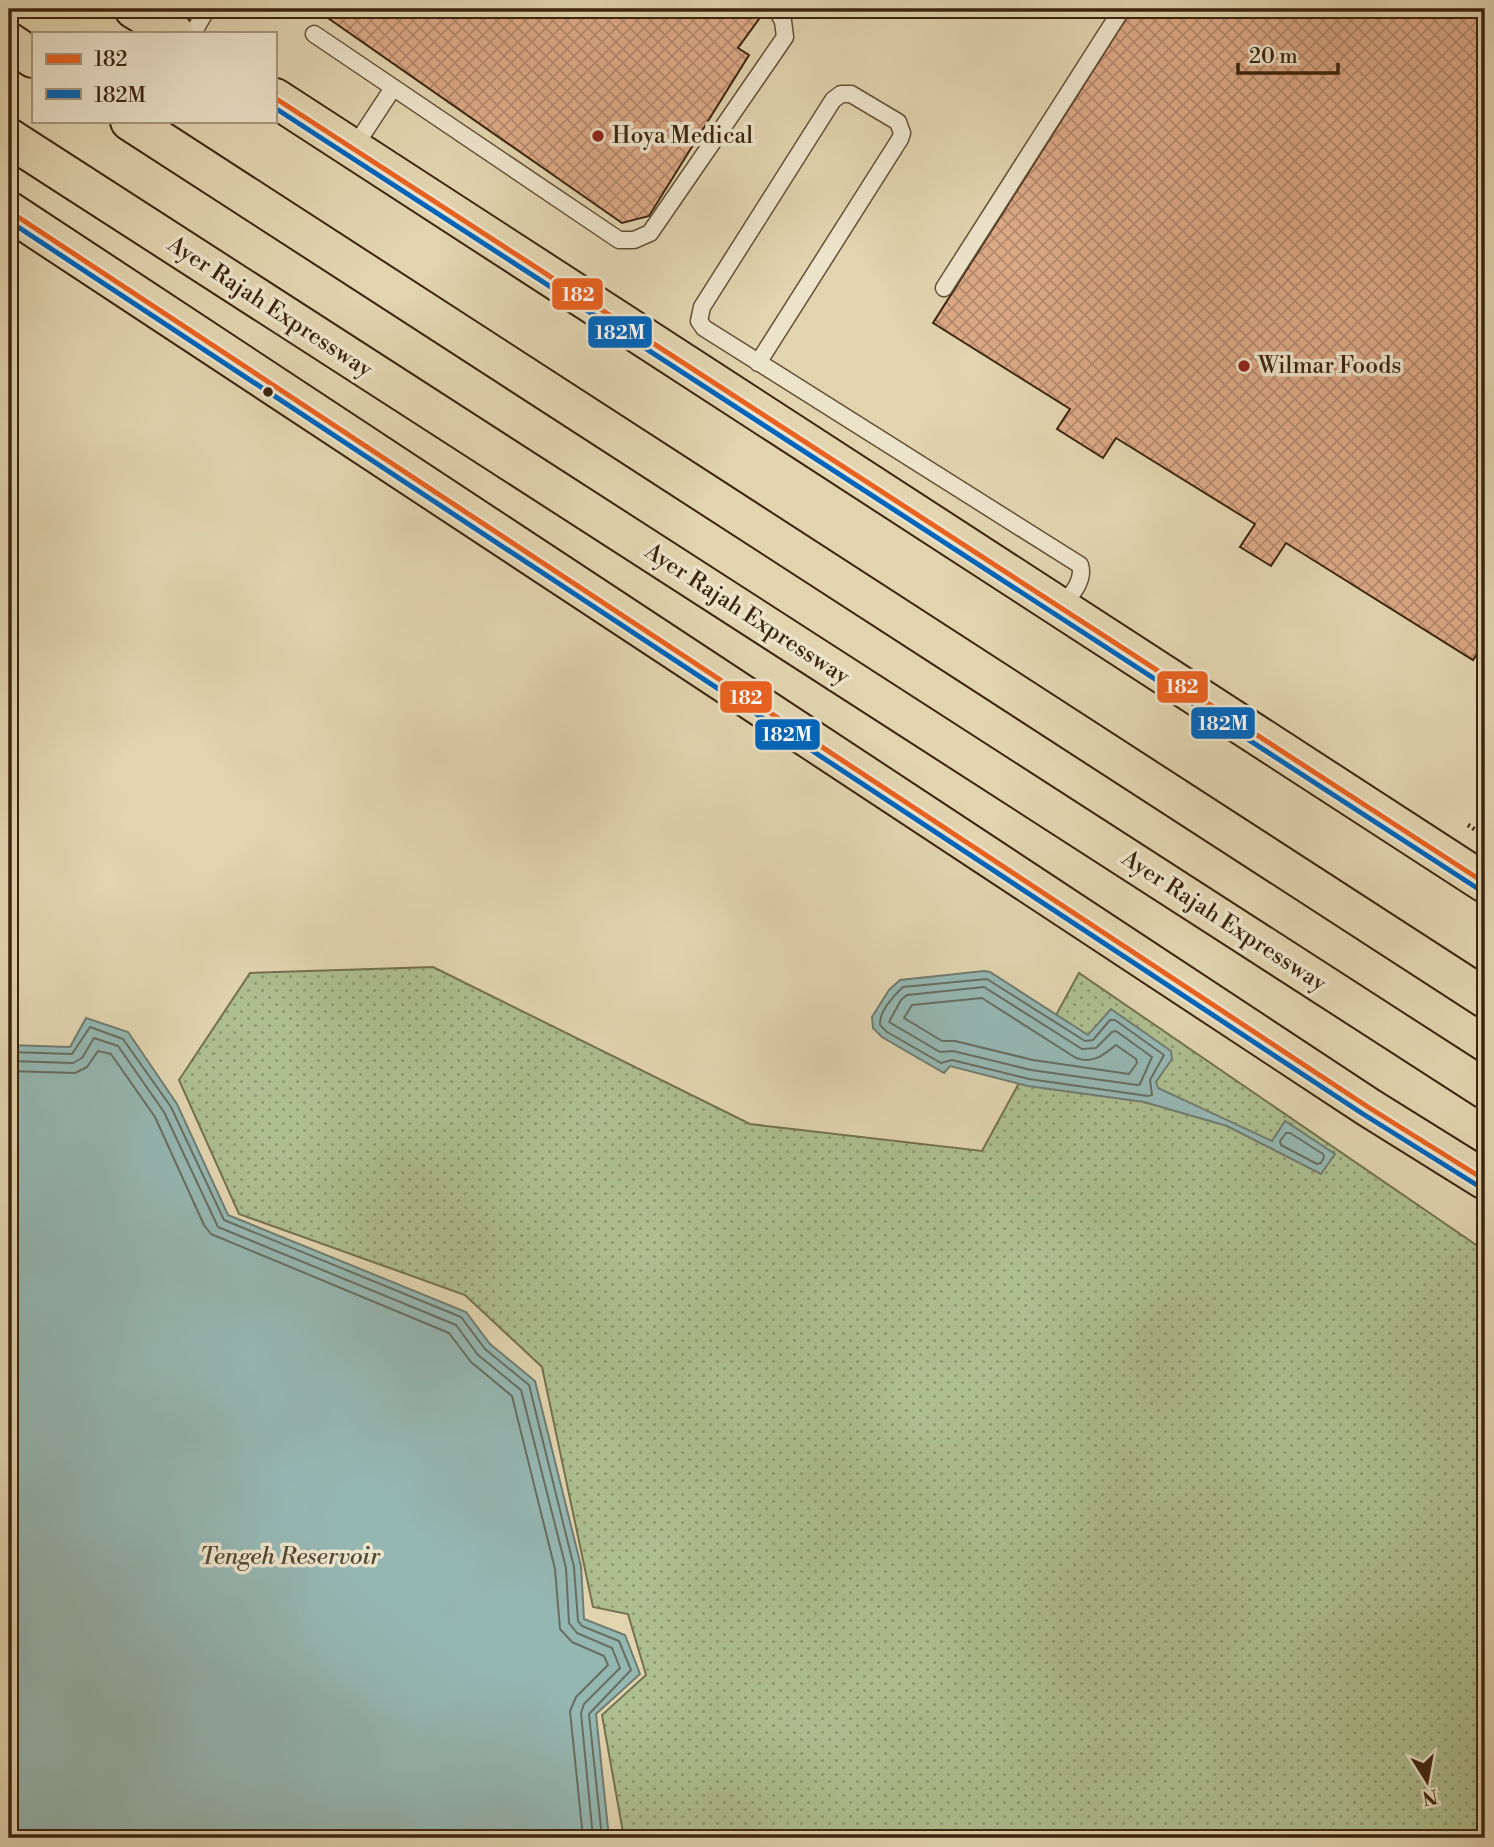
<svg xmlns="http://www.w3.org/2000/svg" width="1494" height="1847" font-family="'Libre Bodoni',serif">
<defs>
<pattern id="grass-dots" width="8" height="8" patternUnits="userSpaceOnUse" patternTransform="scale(1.75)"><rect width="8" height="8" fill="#adbe8f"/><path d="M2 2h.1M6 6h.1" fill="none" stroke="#8e9a73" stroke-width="1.8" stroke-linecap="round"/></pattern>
<pattern id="building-cross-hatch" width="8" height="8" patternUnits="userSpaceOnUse" patternTransform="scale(1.75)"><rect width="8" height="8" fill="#dca986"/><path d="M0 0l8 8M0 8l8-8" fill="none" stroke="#b4896c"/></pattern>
</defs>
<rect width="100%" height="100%" fill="#e1d4af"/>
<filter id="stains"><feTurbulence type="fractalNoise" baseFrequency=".00286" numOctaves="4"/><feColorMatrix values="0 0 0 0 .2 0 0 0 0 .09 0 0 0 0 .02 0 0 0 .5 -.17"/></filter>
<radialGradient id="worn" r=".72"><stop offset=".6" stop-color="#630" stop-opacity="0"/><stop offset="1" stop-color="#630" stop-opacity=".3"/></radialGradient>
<!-- grass -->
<path fill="url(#grass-dots)" stroke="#74714e" stroke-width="2" d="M433 967 750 1124 982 1151 1079 973 1485 1251V1838H624L602 1715 646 1675 628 1614 593 1607 542 1367 465 1295 239 1214 179 1080 250 973Z"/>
<!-- water -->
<path fill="#95b7b2" stroke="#717c70" stroke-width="2" d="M984 971 990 972 1088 1035 1111 1009 1171 1051 1172 1059 1156 1082 1158 1088 1272 1141 1285 1121 1335 1154 1321 1174 1227 1126 1144 1102 1028 1086 950 1066 944 1073 882 1037 873 1028 872 1017 889 990 900 980Z
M86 1018 128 1032 177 1104 228 1215 466 1312 490 1344 535 1381 581 1566 584 1619 625 1635 640 1674 596 1714 609 1838H9V1045L70 1047Z"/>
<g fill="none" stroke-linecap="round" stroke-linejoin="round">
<!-- shore -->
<path stroke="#686e60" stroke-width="2" d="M987 979 1085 1041 1093 1040 1110 1020H1115L1164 1055 1150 1080 1152 1095 1148 1096 1029 1079 952 1060 941 1063 887 1032 880 1025C879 1012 893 996 903 987Z
M984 987 1082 1049 1096 1048 1112 1032 1116 1031 1152 1057 1140 1084 1137 1085 1031 1070 953 1051 940 1052 889 1022 901 1000 907 995Z
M982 998 1076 1058C1094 1064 1103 1055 1116 1045L1136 1059 1137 1063 1129 1074 1033 1060 955 1041H942L904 1018 912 1005Z
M9 1052 72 1054 90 1027 123 1039 171 1107 224 1220 461 1317 485 1349 529 1385 574 1567 578 1621 582 1626 619 1641 631 1670 589 1714 602 1838
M9 1061 73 1063 82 1058 94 1038 118 1046 164 1112 218 1227 456 1325 478 1355 521 1390 566 1568 569 1623 577 1633 612 1648 620 1668 584 1704 581 1713 593 1838
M9 1071 75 1073 87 1067 98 1051 111 1054 155 1117 204 1225 211 1234 449 1333 471 1362 512 1396 555 1569 560 1629 572 1642 604 1656 608 1665 576 1697 570 1711 583 1838
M1286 1133H1290L1323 1154 1324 1157 1321 1163 1317 1164 1281 1145 1280 1141Z"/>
</g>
<!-- building -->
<path fill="url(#building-cross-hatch)" stroke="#3c240e" stroke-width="2" d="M315 9H744L759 19 738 48 749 55 649 216 622 223Z
M1132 9H1485V641L1473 660 1286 543 1271 566 1240 547 1255 524 1116 438 1103 458 1057 429 1070 409 933 323Z"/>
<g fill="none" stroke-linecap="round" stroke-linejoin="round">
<defs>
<path id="service" d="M193 33 207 9
M314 34 619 240H634L650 233 785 37 783 21 776 9
M353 149 393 88
M944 288 1122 9
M758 363 900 139 902 133 898 122 851 94H841L833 100 702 307 699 321 704 328 1080 565C1085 581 1070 596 1061 608"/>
<path id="primary" d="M134 9 174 33
M275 98 1485 883
M9 211 1368 1107 1485 1180"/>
<path id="motorway" d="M9 42 33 58
M130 121 1485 998
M9 138 1485 1089"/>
</defs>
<!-- service casing -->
<use href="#service" stroke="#655036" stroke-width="19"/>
<!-- primary casing -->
<use href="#primary" stroke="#3c240e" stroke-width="42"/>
<!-- motorway casing -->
<use href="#motorway" stroke="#3c240e" stroke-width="42"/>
<!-- path -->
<path stroke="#3c240e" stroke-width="4.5" stroke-dasharray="2 3.5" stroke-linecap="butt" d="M1468 825 1485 836"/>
<!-- service -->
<use href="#service" stroke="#ece3cb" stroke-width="16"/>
<!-- primary -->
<use href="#primary" stroke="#e1d4af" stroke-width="38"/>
<!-- motorway -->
<use href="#motorway" stroke="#e1d4af" stroke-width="38"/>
<defs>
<path id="bus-1" d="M275 98 1485 883
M9 211 1368 1107 1485 1180"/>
<path id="bus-2" d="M275 108 1480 890
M9 221 1363 1114 1480 1187"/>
</defs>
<!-- bus-1 casing -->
<use href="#bus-1" stroke="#ece3cb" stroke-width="10"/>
<!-- bus-2 casing -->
<use href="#bus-2" stroke="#ece3cb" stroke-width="10"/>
<!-- bus-1 -->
<use href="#bus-1" stroke="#e96221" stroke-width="5"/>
<!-- bus-2 -->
<use href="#bus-2" stroke="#0065bd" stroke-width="5"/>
</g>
<!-- markers -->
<g fill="#8f2418" stroke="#ece3cb" stroke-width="2.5">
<circle cx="598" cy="136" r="7"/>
<circle cx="1244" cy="366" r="7"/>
</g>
<circle fill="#3c240e" stroke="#ece3cb" stroke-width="2.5" cx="268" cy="392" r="6"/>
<g text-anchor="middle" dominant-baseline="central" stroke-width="7" stroke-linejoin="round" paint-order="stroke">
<!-- poi labels -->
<g font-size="23" fill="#3c240e" stroke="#ece3cb" text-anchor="start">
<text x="612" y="136">Hoya Medical</text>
<text x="1258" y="366">Wilmar Foods</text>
</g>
<!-- street labels -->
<g font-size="23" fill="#3c240e" stroke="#ece3cb">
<text transform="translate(270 307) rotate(33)">Ayer Rajah Expressway</text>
<text transform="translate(747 614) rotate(33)">Ayer Rajah Expressway</text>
<text transform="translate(1224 921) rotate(33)">Ayer Rajah Expressway</text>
</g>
<!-- water labels -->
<g font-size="24" font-style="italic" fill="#524937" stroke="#ece3cb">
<text x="290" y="1557">Tengeh Reservoir</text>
</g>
</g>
<g stroke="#ece3cb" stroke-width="2.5">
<rect x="551" y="277" width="53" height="34" rx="7" fill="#e96221"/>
<rect x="587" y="315" width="66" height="34" rx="7" fill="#0065bd"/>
<rect x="1156" y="670" width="53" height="34" rx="7" fill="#e96221"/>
<rect x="719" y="680" width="54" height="34" rx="7" fill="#e96221"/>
<rect x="1190" y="706" width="66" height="34" rx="7" fill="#0065bd"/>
<rect x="754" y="718" width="67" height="33" rx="7" fill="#0065bd"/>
</g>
<g font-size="19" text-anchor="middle" font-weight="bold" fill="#fff">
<text x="578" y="301">182</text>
<text x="620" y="339">182M</text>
<text x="1182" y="693">182</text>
<text x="746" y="704">182</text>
<text x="1223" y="730">182M</text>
<text x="787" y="741">182M</text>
</g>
<!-- margin -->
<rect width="1494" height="1847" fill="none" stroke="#e1d4af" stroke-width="35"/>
<rect x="10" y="10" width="1473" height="1826" fill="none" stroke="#3c240e" stroke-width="3.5"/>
<rect x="18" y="18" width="1459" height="1812" fill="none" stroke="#3c240e" stroke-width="2"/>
<!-- legend -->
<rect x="32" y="32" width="245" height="91" fill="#ece3cb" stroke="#a6977f" stroke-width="2"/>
<rect x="46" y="54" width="35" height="10" fill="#e96221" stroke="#a6977f" stroke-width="2"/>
<text x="94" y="66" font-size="21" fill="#3c240e">182</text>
<rect x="46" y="89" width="35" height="10" fill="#0065bd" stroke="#a6977f" stroke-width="2"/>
<text x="94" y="102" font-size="21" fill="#3c240e">182M</text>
<!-- north arrow -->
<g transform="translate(1427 1781) rotate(169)" stroke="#ece3cb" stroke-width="5" paint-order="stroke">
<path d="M0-5L12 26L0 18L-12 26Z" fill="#3c240e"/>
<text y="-10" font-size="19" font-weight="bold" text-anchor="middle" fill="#3c240e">N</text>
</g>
<!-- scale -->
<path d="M1238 63v10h100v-10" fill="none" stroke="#3c240e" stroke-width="3.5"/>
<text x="1249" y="63" font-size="21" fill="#3c240e" stroke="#ece3cb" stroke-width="5" paint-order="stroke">20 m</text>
<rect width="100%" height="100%" filter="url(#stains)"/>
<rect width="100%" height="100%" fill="url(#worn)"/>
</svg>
